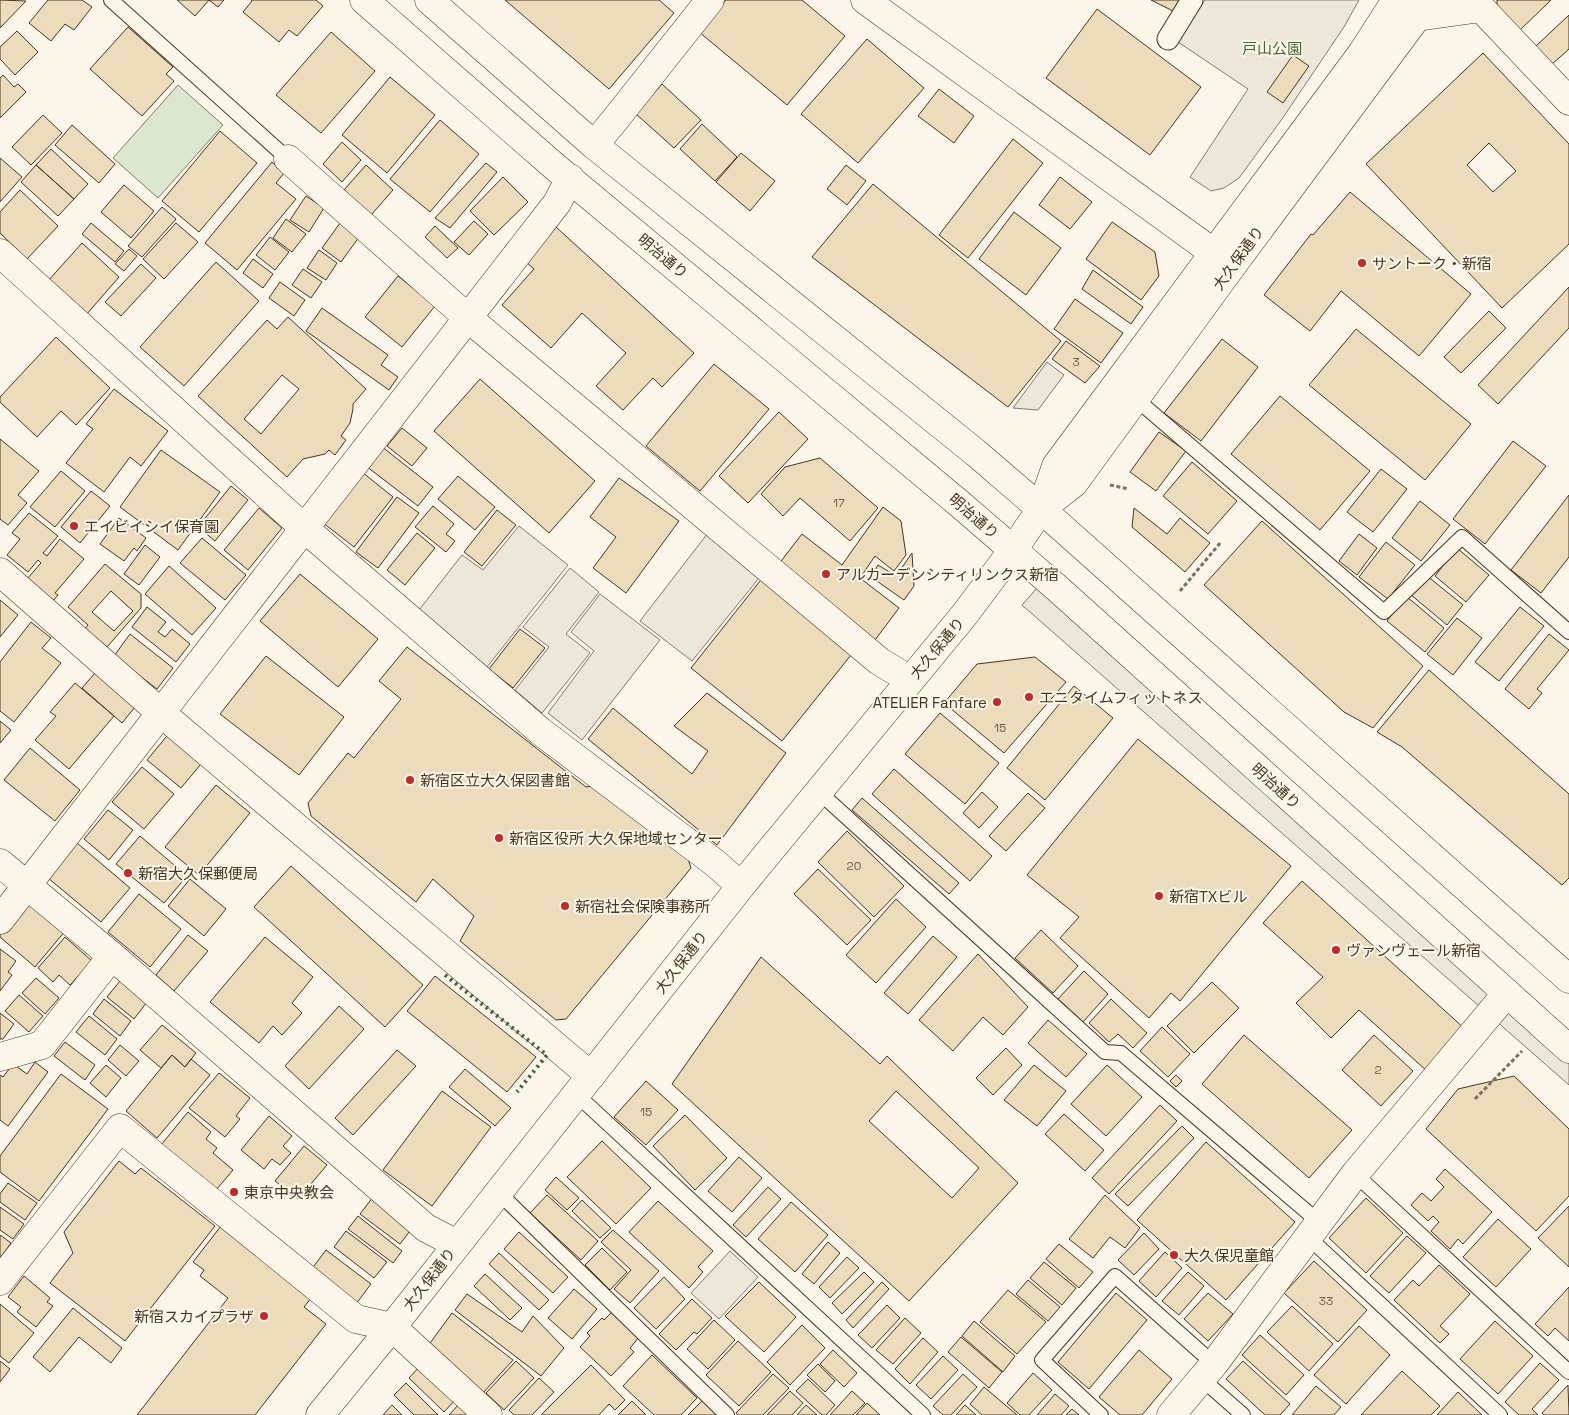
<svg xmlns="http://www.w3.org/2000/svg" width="1569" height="1415" font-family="'Space Grotesk','Noto Sans JP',sans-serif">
<rect width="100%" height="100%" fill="#fbf6e9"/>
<!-- green -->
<path fill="#dce7d0" stroke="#887966" d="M178 85 223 125 158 198 113 158Z"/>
<!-- parking -->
<path fill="#ede7d9" stroke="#887966" d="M1205 0H1359L1344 27 1282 119 1239 178 1224 188 1211 191 1190 177 1248 89 1178 42Z
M1047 362 1064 375 1038 410 1013 408Z
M519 526 568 565 487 667 419 610 462 555 483 570Z
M711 529 763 573 692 661 640 621Z
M570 568 599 592 566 634 590 653 542 713 515 690 549 647 523 627Z
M1037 588 1569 1055V1085L1022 605Z
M600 594 660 640 582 740 548 713 594 651 571 632Z
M730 1251 758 1277 719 1319 691 1293Z"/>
<!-- building -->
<path fill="#ecdcbc" stroke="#4a3520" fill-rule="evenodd" d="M0 0 26 1 0 28Z
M48 0H82L92 7 74 30 65 24 51 41 29 23Z
M177 0H209L195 16Z
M209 0H224L218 7Z
M251 0H316L323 6 297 36 289 30 279 42 243 12 252 1Z
M505 0H659L674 13 609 89Z
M726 0H802L845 36 787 105 699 32Z
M1151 0H1179L1173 11Z
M1497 0H1551L1518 32 1497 9Z
M1097 9 1201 87 1150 155 1046 78Z
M1569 15V49L1551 65 1535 47Z
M128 27 173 67 166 74 174 81 142 116 90 69Z
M17 31 38 52 15 75 0 59V47Z
M331 32 375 71 321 133 276 95Z
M867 39 924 88 858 163 801 114Z
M1483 53 1569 144V244L1502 308 1366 164ZM1489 143 1516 171 1493 192 1467 165Z
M1293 55 1309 66 1283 103 1267 92Z
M3 75 14 87 18 84 26 92 0 118V78Z
M390 77 435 115 387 173 342 135Z
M662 84 701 120 674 148 636 114Z
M939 89 974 116 954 143 918 116Z
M43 115 62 133 31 165 12 147Z
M440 120 479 154 430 212 390 179Z
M702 124 737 157 715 181 680 149Z
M72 125 115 164 99 183 55 145Z
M220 131 257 163 199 232 162 201Z
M1013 139 1043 163 968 258 939 235Z
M342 142 361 160 342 182 323 164Z
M51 149 88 184 74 199 36 165Z
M741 153 775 181 750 211 716 182Z
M0 158 22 177 0 202Z
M272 162 284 173 276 183 296 199 237 270 205 243Z
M486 163 497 172 450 228 435 218Z
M36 165 74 199 58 216 21 182Z
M366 165 393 190 371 215 344 190Z
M846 165 866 181 847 205 827 189Z
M503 177 528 202 494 235 470 211Z
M1060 177 1092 202 1070 229 1039 205Z
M873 184 1061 341 1008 407 812 257Z
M124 185 154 211 131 238 101 212Z
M20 190 58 226 27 259 0 233V212Z
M1350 192 1471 294 1419 356 1341 291 1310 331 1264 295 1311 234 1313 235Z
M306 196 324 208 309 232 290 220Z
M162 207 176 219 142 257 128 246Z
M1014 212 1061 248 1026 295 979 259Z
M286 219 306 234 292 252 273 238Z
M474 221 488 234 469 255 454 242Z
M1112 222 1155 252 1159 276 1141 300 1086 259Z
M91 223 124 251 115 262 82 234Z
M176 223 198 242 164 279 143 259Z
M340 223 359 237 341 262 322 248Z
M435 226 458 248 447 258 425 237Z
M556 227 694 353 662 387 653 378 623 410 596 386 626 353 582 313 551 348 502 305 534 269 525 261Z
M270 237 289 252 275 270 256 255Z
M82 243 119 277 86 315 48 281Z
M129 249 137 256 124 271 115 264Z
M319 250 337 263 326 280 307 268Z
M253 259 273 274 263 288 243 273Z
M216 262 259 301 184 386 140 347Z
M141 264 156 278 121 316 105 302Z
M303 269 322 282 311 298 292 285Z
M1093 270 1143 307 1131 324 1082 289Z
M398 276 435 306 402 347 365 317Z
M280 282 305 300 294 316 269 298Z
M1569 287V328L1498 404 1478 385Z
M1075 299 1123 333 1101 363 1054 329Z
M322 308 388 355 381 365 398 377 389 390 306 331Z
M1489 311 1506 328 1461 373 1444 357Z
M288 317 366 389 353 404V409L350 423 341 436 346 440 335 455 329 450 325 454 303 459 287 477 198 396 267 320 277 329ZM282 375 299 389 261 434 244 419Z
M1356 329 1471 424 1425 480 1309 385Z
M56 337 110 388 76 425 61 411 37 437 0 402V397Z
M1222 339 1258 367 1201 441 1164 413Z
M1066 341 1100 366 1085 383 1052 359Z
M714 364 769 409 700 491 646 446Z
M480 379 595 481 549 533 434 431Z
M114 389 168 431 141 466 130 457 104 492 66 463 93 429 86 424Z
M1280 396 1370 471 1320 530 1231 454Z
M779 412 808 439 748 503 719 476Z
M402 428 427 448 412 466 387 446Z
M1159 432 1186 451 1156 491 1130 472Z
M0 439 39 471 18 495 27 503 8 525 0 519Z
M1513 441 1546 466 1485 544 1453 519Z
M381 446 433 487 418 506 366 466Z
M161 450 220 492 178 550 120 507Z
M820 458 878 508 850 541 800 498 783 516 761 494 785 467Z
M1192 462 1237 501 1208 534 1163 496Z
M1381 469 1407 489 1373 532 1347 512Z
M61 471 85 491 55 527 30 507Z
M362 472 393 497 354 547 322 522Z
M458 476 495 507 475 530 438 499Z
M619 478 679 521 626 593 593 568 616 537 590 517Z
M231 486 248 500 215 541 198 527Z
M91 491 110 506 80 543 61 527Z
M1569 495V557L1541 593 1511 570Z
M397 497 419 513 378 568 356 552Z
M1420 501 1450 525 1421 561 1392 538Z
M433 506 454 524 446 534 455 541 446 552 415 527Z
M883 507 901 521 906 555 894 571 875 556 860 578 899 608 875 640 778 565 802 534 842 565Z
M259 508 282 528 248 570 224 550Z
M1134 508 1167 534 1180 518 1210 543 1185 572 1132 527Z
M497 510 516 525 482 566 464 552Z
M29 513 58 536 43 553 47 556 60 539 84 559 55 593 58 595 53 601 27 579 41 563 38 560 28 572 7 555 20 539 12 533Z
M119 518 146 538 137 551 134 548 124 561 100 544Z
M1262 521 1423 666 1373 728 1344 712 1204 585Z
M417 533 435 548 405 585 387 570Z
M1359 534 1377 548 1357 575 1339 561Z
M202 538 246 575 225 600 180 563Z
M1386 542 1415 565 1388 599 1359 577Z
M145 545 160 557 139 585 124 574Z
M1457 548 1489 575 1466 602 1435 576Z
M912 553 914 586 904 600 871 577 878 565 896 576Z
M105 564 141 594V608L107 647 85 629 88 625 68 607ZM111 591 133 611 114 631 92 612Z
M169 566 216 608 192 635 145 594Z
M300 574 378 639 338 687 260 621Z
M1426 575 1463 605 1447 625 1410 594Z
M764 576 855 650 782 741 691 668Z
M1406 596 1444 628 1425 652 1387 621Z
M0 600 18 615 0 637Z
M147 607 166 622 158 632 165 637 172 629 190 644 176 662 132 627Z
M1520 607 1544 626 1499 681 1475 662Z
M1457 618 1482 638 1453 675 1427 654Z
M31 622 51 638 42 648 61 663 14 722 0 711V662Z
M520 629 545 648 513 688 489 669Z
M130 634 173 668 157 689 114 656Z
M1549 634 1569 650 1537 689 1542 693 1529 709 1505 689Z
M407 647 586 787 593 786 688 859 691 868 566 1019 556 1020 460 941 474 916 433 879 416 902 311 816 308 803 348 753 354 758 401 699 379 681Z
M266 656 344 717 299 775 220 714Z
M1035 657 1066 682 1004 753 944 703 977 664Z
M1429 670 1569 794V878L1562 885 1402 747 1377 732Z
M95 673 135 707 122 723 82 688Z
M75 683 114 716 69 769 35 740 56 716 50 712Z
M1074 686 1113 718 1045 800 1007 768Z
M707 693 786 753 717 845 588 739 613 708 692 774 708 751 674 726Z
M940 713 999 763 965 804 905 754Z
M0 721 11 730 0 743Z
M172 730 206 758 181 788 147 760Z
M1138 739 1291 866 1180 1001 1171 993 1149 1018 1060 938 1079 917 1027 875Z
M30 748 80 790 55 821 4 780Z
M142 767 174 794 144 829 112 802Z
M894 769 992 856 970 881 872 794Z
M216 785 250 813 199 875 165 847Z
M982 792 998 807 979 828 963 813Z
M1028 793 1045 808 1006 851 989 836Z
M862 798 959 883 949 894 852 810Z
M108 810 133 830 109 860 84 839Z
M847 831 904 886 874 917 818 862Z
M140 836 187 876 164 903 116 864Z
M77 843 130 888 101 922 48 878Z
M291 866 423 985 385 1027 254 907Z
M818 869 871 920 847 945 794 894Z
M190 879 226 909 204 936 168 906Z
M1302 881 1465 1029 1427 1071 1359 1010 1331 1038 1296 1003 1323 977 1263 923Z
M139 894 181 929 150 967 108 932Z
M27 898 66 930 35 967 0 937V930Z
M896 899 926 927 876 983 846 955Z
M1041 930 1078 966 1053 993 1015 958Z
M188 935 208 951 174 991 156 975Z
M933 936 957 957 908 1014 884 993Z
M65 937 92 961 70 985 59 975 53 982 38 968Z
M265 937 313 977 292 1003 302 1013 282 1035 273 1026 259 1043 210 1002Z
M0 949 16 961 8 972 12 975 0 991Z
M978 954 1028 1007 1003 1035 983 1017 953 1051 919 1020Z
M761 957 880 1064 887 1056 1018 1183 909 1301 672 1084ZM896 1091 979 1168 952 1198 869 1121Z
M1084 971 1108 994 1083 1022 1058 999Z
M435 976 536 1057 507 1092 407 1011Z
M36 978 59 998 45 1014 22 993Z
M120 981 147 1002 134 1019 107 997Z
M1212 982 1239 1008 1194 1053 1167 1026Z
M19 995 43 1016 29 1032 5 1011Z
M104 999 131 1021 120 1036 93 1014Z
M1111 999 1147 1033 1133 1048 1118 1034 1109 1042 1089 1023Z
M339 1006 364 1029 309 1089 285 1066Z
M0 1013 14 1024 3 1039H0Z
M89 1016 117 1039 105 1055 76 1032Z
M1048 1020 1087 1054 1066 1077 1028 1043Z
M162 1025 196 1053 185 1067 172 1055 161 1068 140 1050Z
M1162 1027 1190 1054 1168 1077 1140 1051Z
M1244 1035 1352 1130 1309 1178 1202 1084Z
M1374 1035 1413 1071 1381 1106 1342 1070Z
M65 1042 95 1065 85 1080 54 1056Z
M120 1045 139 1061 126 1076 108 1060Z
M1006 1048 1022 1065 993 1095 976 1078Z
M397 1050 416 1066 353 1135 335 1118Z
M172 1055 185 1067 191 1059 210 1075 157 1138 126 1111Z
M35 1062 48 1072 8 1126 0 1120V1075L3 1077 13 1064 27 1074Z
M106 1065 121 1078 106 1097 90 1083Z
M1034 1065 1066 1091 1037 1126 1004 1100Z
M1107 1065 1142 1097 1106 1136 1071 1104Z
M465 1069 511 1108 495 1126 449 1087Z
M219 1073 250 1098 236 1116 240 1119 225 1137 189 1108Z
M61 1074 108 1109 39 1201 0 1172V1156Z
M1176 1075 1182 1081 1176 1087 1170 1081Z
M1514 1076 1569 1129V1196L1536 1231 1426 1129 1458 1089Z
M646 1081 678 1110 646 1145 614 1117Z
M442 1091 491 1127 432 1206 383 1170Z
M1160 1105 1177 1121 1109 1194 1092 1178Z
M188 1112 211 1132 206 1139 217 1148 213 1153 233 1170 216 1190 161 1145Z
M1064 1114 1104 1150 1085 1171 1045 1134Z
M685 1115 727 1158 695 1190 653 1146Z
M269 1116 292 1136 283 1146 291 1153 280 1165 272 1159 264 1169 241 1150Z
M1182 1126 1194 1138 1128 1206 1115 1194Z
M602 1141 651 1188 616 1224 567 1177Z
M1206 1142 1295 1222 1226 1300 1137 1220Z
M304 1146 327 1165 298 1199 275 1181Z
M739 1157 762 1178 732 1212 708 1191Z
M119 1161 135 1174 141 1168 215 1226 125 1341 50 1283 73 1253 64 1232Z
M1445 1169 1492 1212 1463 1244 1458 1239 1450 1249 1431 1231 1439 1222 1433 1216 1428 1221 1411 1205 1422 1193 1431 1201 1444 1187 1436 1179Z
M556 1177 579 1198 567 1210 545 1190Z
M8 1183 37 1203 25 1220 0 1202V1194Z
M768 1187 781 1199 746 1237 733 1225Z
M547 1195 598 1241 581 1260 530 1213Z
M1105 1195 1140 1228 1125 1248 1110 1237 1093 1258 1069 1239Z
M373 1197 413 1227 400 1244 360 1214Z
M1366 1198 1403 1233 1366 1273 1329 1238Z
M582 1200 611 1228 600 1238 572 1211Z
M658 1201 713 1251 698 1267 703 1272 689 1288 629 1232Z
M791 1202 828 1235 795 1272 758 1239Z
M1569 1206V1267L1538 1238Z
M0 1207 24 1224 13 1239 0 1230Z
M358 1216 402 1251 393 1263 348 1229Z
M1498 1219 1531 1249 1496 1287 1463 1257Z
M221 1226 311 1298 304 1307 326 1324 255 1415H137L228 1298 200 1276 204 1270 193 1262Z
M613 1230 659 1271 630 1303 614 1289 631 1270 601 1242Z
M346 1231 387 1262 374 1278 334 1247Z
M519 1232 568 1277 553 1293 504 1249Z
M1144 1233 1159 1249 1134 1275 1118 1260Z
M0 1235 11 1243 0 1258Z
M1407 1236 1426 1253 1389 1293 1370 1276Z
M828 1242 840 1253 814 1284 802 1274Z
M1059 1244 1093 1272 1079 1288 1046 1259Z
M602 1248 627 1272 610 1290 585 1265Z
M326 1250 371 1284 356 1304 311 1270Z
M1165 1252 1182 1268 1156 1297 1139 1281Z
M499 1253 549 1300 539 1310 489 1264Z
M847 1257 859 1268 830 1298 819 1287Z
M1314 1261 1367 1310 1338 1342 1284 1293Z
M1044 1262 1076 1288 1062 1305 1030 1278Z
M1439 1265 1470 1294 1440 1326 1449 1334 1440 1343 1394 1300 1413 1280 1419 1286Z
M864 1272 874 1282 842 1314 832 1303Z
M1188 1272 1204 1286 1179 1315 1162 1301Z
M485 1274 522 1308 510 1320 474 1286Z
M24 1276 50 1298 47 1302 53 1306 36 1327 17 1312 21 1307 8 1297Z
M664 1277 685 1299 656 1329 634 1308Z
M1028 1280 1060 1307 1048 1321 1016 1294Z
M759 1282 796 1317 764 1352 725 1316Z
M882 1282 889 1289 853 1328 846 1320Z
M1569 1287V1341L1555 1328 1548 1336 1535 1324Z
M574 1289 597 1309 572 1339 548 1318Z
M1008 1290 1046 1322 1017 1354 980 1322Z
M1116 1293 1147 1320 1089 1389 1058 1362Z
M1208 1293 1233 1314 1208 1341 1184 1319Z
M467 1294 522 1332 533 1316 564 1348 541 1376 455 1310Z
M692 1299 712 1318 697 1334 694 1332 676 1350 659 1334Z
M0 1304 34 1333 9 1363 0 1356Z
M887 1305 900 1318 872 1348 858 1335Z
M1292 1306 1333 1344 1309 1371 1267 1332Z
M73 1308 122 1348 111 1363 79 1337 50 1372 33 1357Z
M613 1311 640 1336 630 1348 634 1352 611 1376 580 1347 590 1336 587 1333 602 1318 604 1320Z
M452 1313 513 1360 482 1394 428 1346Z
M905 1318 921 1333 893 1364 876 1350Z
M714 1320 735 1340 708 1369 687 1349Z
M974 1321 1015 1356 1003 1372 962 1336Z
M1495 1321 1533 1356 1498 1394 1460 1359Z
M802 1325 825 1348 790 1385 767 1362Z
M1359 1326 1390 1355 1346 1404 1314 1375Z
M1260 1335 1304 1375 1286 1395 1242 1355Z
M961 1337 1002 1372 989 1388 948 1352Z
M923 1338 938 1352 910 1384 895 1369Z
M738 1341 771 1372 739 1406 706 1375Z
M833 1350 857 1373 844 1387 820 1364Z
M1139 1350 1172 1379 1142 1415H1120L1099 1397Z
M652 1355 697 1398 681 1415H654L623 1386Z
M943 1356 958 1370 931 1399 916 1385Z
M0 1361 10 1369 0 1382Z
M516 1361 534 1378 504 1410 486 1393Z
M1243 1361 1290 1404 1280 1415H1265L1226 1379Z
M1540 1363 1559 1380 1532 1409 1538 1415H1519L1505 1402Z
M818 1364 835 1381 825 1392 807 1375Z
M591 1365 625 1400 615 1410 609 1404 599 1415H541Z
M420 1366 455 1400 444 1412 409 1378Z
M1402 1371 1440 1406 1431 1415H1361Z
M1033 1373 1052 1390 1029 1415H1020L1007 1403Z
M773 1374 789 1388 763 1415H738L736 1413Z
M963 1374 977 1387 951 1415H943L933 1406Z
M539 1378 554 1392 532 1415H514L509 1410Z
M808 1379 835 1405 826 1415H822L796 1391Z
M406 1383 438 1415H414L394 1395Z
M1568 1385 1569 1415H1544L1542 1413Z
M1316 1386 1341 1407 1334 1415H1292Z
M984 1387 1017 1415H982L970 1404Z
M790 1391 803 1403 792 1415H767Z
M852 1391 865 1403 853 1415H830Z
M1458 1392 1482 1415H1437Z
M1055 1394 1069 1406 1061 1415H1037Z
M703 1400 719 1415H688Z
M632 1401 646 1415H618Z
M460 1403 472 1415H449Z
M867 1403 880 1415H856Z
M392 1405 402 1415H383Z
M806 1405 817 1415H797Z
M965 1405 976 1415H956Z
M1072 1409 1079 1415H1066Z"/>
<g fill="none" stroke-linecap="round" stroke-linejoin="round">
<defs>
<path id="service" d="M111 0 288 159
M1136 399 1384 612 1462 537 1569 632
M819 792 1105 1052 1121 1053 1319 1222
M576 1094 923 1415
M1355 1174 1569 1372
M499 1193 727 1415
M1308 1237 1500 1415
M1202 1379 1243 1415
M1101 1415 1042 1360 1115 1276 1214 1364"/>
<path id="pedestrian" d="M1168 39 1192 0"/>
<path id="minor" d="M1481 8 1569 101
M1417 17 1481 8
M594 145 614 121 710 0
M288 159 468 318 879 661 910 680
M0 253 304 528 540 731 715 863 741 886
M0 572 161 713 591 1076
M0 863 112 956 426 1228 457 1244
M0 920 557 203 570 178
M0 1057 42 1045 112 956
M0 1281 120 1128 356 1319 392 1327 488 1415
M1171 1415 1214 1364 1355 1174 1507 993"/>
<path id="tertiary" d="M865 0 1232 266"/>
<path id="secondary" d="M1041 509 1074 483 1232 266 1417 17 1426 0
M320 1415 392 1327 741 886 965 614 1013 550 1041 509 1056 466 1362 53 1396 0"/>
<path id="primary" d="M364 0 554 166 961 505 1057 588 1569 1049
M429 0 594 145 976 453 1041 509 1569 979"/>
</defs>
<!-- service casing -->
<use href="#service" stroke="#4a3520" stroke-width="16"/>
<!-- pedestrian casing -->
<use href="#pedestrian" stroke="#4a3520" stroke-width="23"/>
<!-- minor casing -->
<use href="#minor" stroke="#4a3520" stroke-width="29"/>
<!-- tertiary casing -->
<use href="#tertiary" stroke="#4a3520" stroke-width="29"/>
<!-- secondary casing -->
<use href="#secondary" stroke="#4a3520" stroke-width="29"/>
<!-- primary casing -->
<use href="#primary" stroke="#4a3520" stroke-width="29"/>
<!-- path -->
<path stroke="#7f6f5c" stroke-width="3" stroke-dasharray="4 2.5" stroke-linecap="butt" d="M1110 485 1129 489
M1180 591 1221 542
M1475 1099 1522 1051"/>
<!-- service -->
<use href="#service" stroke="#fbf6e9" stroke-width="14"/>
<!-- pedestrian -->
<use href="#pedestrian" stroke="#fbf6e9" stroke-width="21"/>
<!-- minor -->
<use href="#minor" stroke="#fbf6e9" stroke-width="28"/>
<!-- tertiary -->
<use href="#tertiary" stroke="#fbf6e9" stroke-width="28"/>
<!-- secondary -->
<use href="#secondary" stroke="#fbf6e9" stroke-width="28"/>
<!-- primary -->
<use href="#primary" stroke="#fbf6e9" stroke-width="28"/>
<!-- hedge -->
<path stroke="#436837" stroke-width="4" stroke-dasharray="2.5 4" stroke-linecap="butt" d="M445 975 547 1055 517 1092"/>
</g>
<!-- markers -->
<g fill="#c62828" stroke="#fbf6e9" stroke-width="2">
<circle cx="1362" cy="263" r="5"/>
<circle cx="74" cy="526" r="5"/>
<circle cx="826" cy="574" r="5"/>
<circle cx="1029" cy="697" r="5"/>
<circle cx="997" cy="702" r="5"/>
<circle cx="410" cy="780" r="5"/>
<circle cx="499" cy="838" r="5"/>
<circle cx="128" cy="873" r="5"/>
<circle cx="1159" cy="896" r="5"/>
<circle cx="565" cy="906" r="5"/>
<circle cx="1336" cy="950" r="5"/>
<circle cx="234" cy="1192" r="5"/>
<circle cx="1174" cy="1255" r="5"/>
<circle cx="264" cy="1316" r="5"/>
</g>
<g text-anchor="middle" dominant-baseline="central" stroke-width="4" stroke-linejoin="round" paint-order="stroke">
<!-- number labels -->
<g font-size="12" fill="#725f47">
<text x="1076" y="362">3</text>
<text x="839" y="503">17</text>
<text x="1000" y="728">15</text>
<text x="854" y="866">20</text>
<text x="1378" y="1070">2</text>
<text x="646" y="1112">15</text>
<text x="1326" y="1301">33</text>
</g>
<!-- park labels -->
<g font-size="15" fill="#436837" stroke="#fbf6e9">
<text x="1272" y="48">戸山公園</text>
</g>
<!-- street labels -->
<g font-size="15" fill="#4a3520" stroke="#fbf6e9">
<text transform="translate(663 256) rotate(40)">明治通り</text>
<text transform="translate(1238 258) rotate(-54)">大久保通り</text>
<text transform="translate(974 516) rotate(41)">明治通り</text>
<text transform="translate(937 648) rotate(-50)">大久保通り</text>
<text transform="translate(1276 786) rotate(42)">明治通り</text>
<text transform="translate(681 962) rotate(-52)">大久保通り</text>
<text transform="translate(429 1279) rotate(-52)">大久保通り</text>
</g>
<!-- poi labels -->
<g font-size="15" fill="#4a3520" stroke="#fbf6e9" text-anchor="start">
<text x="1372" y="263">サントーク・新宿</text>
<text x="84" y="526">エイビイシイ保育園</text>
<text x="836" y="574">アルカーデンシティリンクス新宿</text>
<text x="1039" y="697">エニタイムフィットネス</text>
<text x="987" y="702" text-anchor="end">ATELIER Fanfare</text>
<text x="420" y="780">新宿区立大久保図書館</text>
<text x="509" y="838">新宿区役所 大久保地域センター</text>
<text x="138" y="873">新宿大久保郵便局</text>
<text x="1169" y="896">新宿TXビル</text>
<text x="575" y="906">新宿社会保険事務所</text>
<text x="1346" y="950">ヴァンヴェール新宿</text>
<text x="244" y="1192">東京中央教会</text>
<text x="1184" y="1255">大久保児童館</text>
<text x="254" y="1316" text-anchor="end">新宿スカイプラザ</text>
</g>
</g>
</svg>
